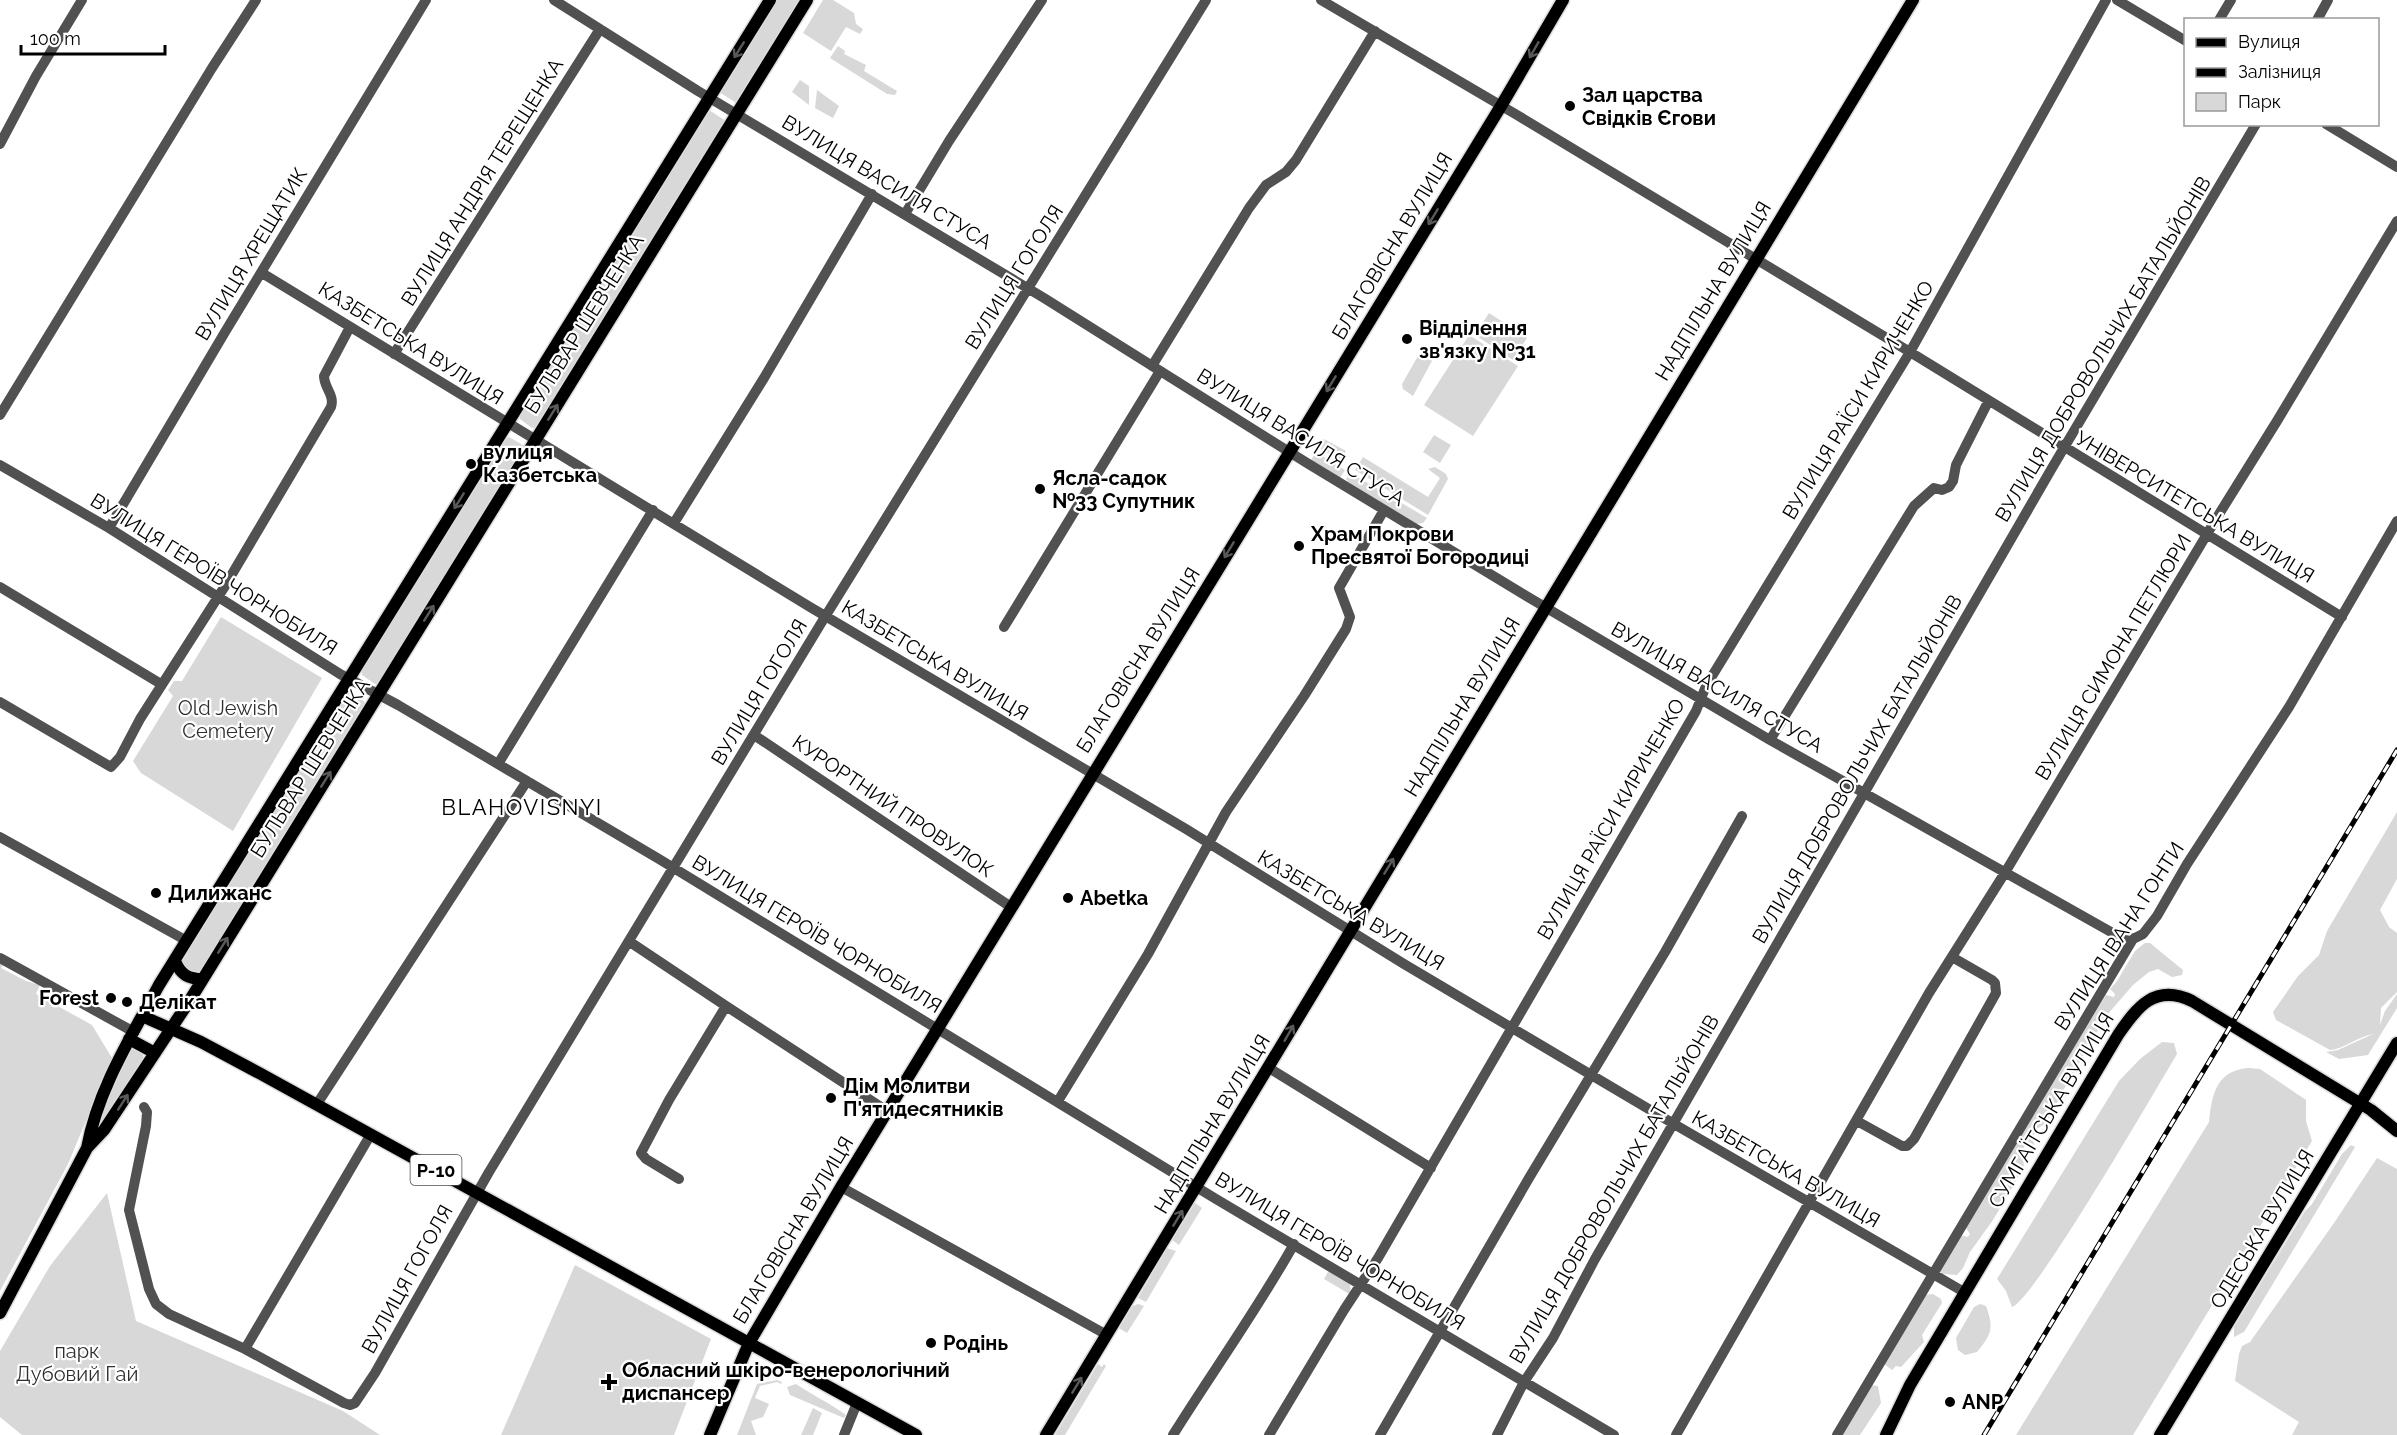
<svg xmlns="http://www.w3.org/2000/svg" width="2397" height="1435" font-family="Raleway,sans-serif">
<rect width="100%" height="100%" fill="#fff"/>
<!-- green -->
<path fill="#d8d8d8" d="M776 0H802L737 102H735L722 94 720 91Z
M823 0H833L854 13 856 24 863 29 860 34 846 27 831 51 803 33Z
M838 46 845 51 844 54 866 65 864 71 897 91 895 95 887 94 830 58Z
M800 80 809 86V105L792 92Z
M817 90 839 106 833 118 815 108Z
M709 110 726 121 537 427 532 428 520 419V413Z
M1489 313 1527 338 1513 360 1475 335Z
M1469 335 1518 366 1473 436 1424 405Z
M1424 354 1433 359 1413 396 1403 389 1402 384 1418 356Z
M1434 435 1451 445 1440 463 1423 452Z
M509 437 523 445 524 450 379 683 375 684 362 675V668L504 439Z
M1324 439 1346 451 1340 461 1319 448Z
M1316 452 1345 470 1340 478 1311 460Z
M1363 457 1428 497 1440 478 1428 469 1435 467 1446 474 1448 479 1428 515 1355 470Z
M1351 473 1427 518 1423 523 1416 524 1348 482 1346 479Z
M221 617 322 678 233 831 141 773 133 761 173 696 168 690 174 681H182Z
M349 693 364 701 366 706 201 971 189 973 182 963 185 955Z
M2397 812V879L2380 910 2389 927 2397 933V992L2381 1008 2380 1025 2385 1011 2397 994V1008L2368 1055 2339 1059 2326 1052 2338 1050 2373 1034C2357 1037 2344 1049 2330 1050L2276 1020 2273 1012 2298 976 2319 955 2327 931Z
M2145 943H2150L2183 970 2182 975 2172 977 2158 969 2149 972 2133 985 2107 1015 2064 1089 2047 1122 2037 1129 2032 1138 2035 1146 2033 1150 2028 1142 2022 1150 2024 1167 1993 1220 1970 1252 1963 1268 1957 1275 1942 1274 1938 1270 1960 1235 1968 1237 1970 1234 1964 1225 2106 995 2114 997 2115 994 2110 989 2117 981 2135 951Z
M0 962 4 964 1 968 26 981 40 985 36 994 92 1025 112 1058 68 1164 0 1291Z
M2162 1042 2174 1043 2177 1054C2156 1089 2035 1299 2012 1307L2006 1291 1997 1279 2119 1081 2140 1059Z
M137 1048 143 1053V1060L96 1134 94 1133 123 1060 129 1050Z
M2248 1068 2260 1069 2306 1100V1121L2312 1141 2133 1435H2016L2209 1122C2212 1094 2216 1071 2248 1068Z
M2351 1145 2355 1147 2244 1332 2234 1337V1327L2305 1211 2312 1204 2342 1154Z
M2377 1158 2397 1169V1435H2292L2299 1422 2235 1381 2239 1354 2242 1346 2250 1342 2334 1223Z
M107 1193 136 1321 343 1411 380 1435H22L0 1417V1351L50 1266Z
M1195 1203 1202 1208 1179 1245 1172 1240Z
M1167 1248 1176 1251 1146 1302 1138 1298Z
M575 1265 711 1339 674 1435H501Z
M1329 1270 1350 1284 1351 1295 1324 1279Z
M1933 1294 1941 1299 1942 1303 1922 1335 1924 1342 1901 1367 1896 1366 1892 1370 1884 1364 1925 1295Z
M1138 1304 1144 1306 1127 1333 1119 1328 1133 1306Z
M1980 1304 1986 1306C1994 1328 1992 1334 1977 1352L1965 1355 1958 1350 1956 1338 1974 1307Z
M1098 1364 1102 1367 1104 1364 1106 1366 1065 1435H1055Z
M777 1380 782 1382 781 1384 777 1382 760 1386 755 1398 769 1404 763 1417 751 1421 756 1435H737L757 1384Z
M796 1384C812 1395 830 1403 846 1415L844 1418 790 1395 787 1387Z
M1870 1385 1878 1386 1881 1403 1860 1435H1840Z
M813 1408 822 1413 813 1435H801Z"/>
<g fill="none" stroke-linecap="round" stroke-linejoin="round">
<defs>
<path id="major" d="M175 961C181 975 188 979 203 979
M142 1016 201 1042 261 1074 916 1435
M129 1039 155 1053
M87 1148 104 1130 190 1000 807 0
M0 1313 87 1148C98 1089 131 1037 159 985L770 0
M710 1435 749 1343 841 1187 1501 106 1563 0
M1046 1435 1913 0
M1886 1435 1910 1385 2118 1035C2137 1007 2155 983 2192 1001L2371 1110 2397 1131
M2160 1435 2397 1043"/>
</defs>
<!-- major casing -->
<use href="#major" stroke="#dbdbdb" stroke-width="15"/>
<!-- minor -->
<path stroke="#515151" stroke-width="10" d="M554 0 698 91 1044 298 1307 463 1528 597 1770 740 2111 932 2123 937 2133 939
M1321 0 1517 115 1910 352 2342 617
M2117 0 2186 41
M2219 20 2231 0
M2317 20 2328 0
M2326 124 2397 167
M0 144 36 76 82 0
M905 214 949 141 1042 0
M262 273 810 607 1186 829 1404 964 1674 1124 1964 1292
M394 354 600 29
M1152 366 1249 208 1266 185 1286 172 1296 160 1375 31
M0 415 212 68 256 0
M0 465 109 528 340 674 398 705 659 859 1216 1199 1614 1435
M674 523 764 378 872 194
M109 528 225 332 426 0
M0 587 161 684
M1004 627 1160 371
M0 702 111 767 120 757 140 719 225 586 331 407C335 395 324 388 324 376L350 327
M754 735 1011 907
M1770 740 1914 506 1934 488 1942 490 1949 487 1953 481 1956 465 1988 402
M498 764 653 510
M0 837 187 941
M630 942 726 1006
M0 958 134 1032
M1269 1068 1431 1168
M1058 1101 1148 954 1226 812 1304 696 1346 629 1350 617 1339 588 1384 510
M317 1104 527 781
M144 1107 147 1112 146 1126 129 1210 149 1289 156 1304 169 1314 245 1349 344 1403 350 1405 355 1403 375 1373 489 1172 820 625 1206 0
M1857 1121 1902 1146H1907L1914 1139 1996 993 1995 983 1992 980 1952 957
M679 1179 646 1159 641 1153 669 1100 726 1006 887 1111
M841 1187 1107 1335
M245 1349 371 1134
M844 1435 857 1403
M1173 1435C1213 1371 1257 1310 1294 1244
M1269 1435 1344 1310 1378 1258 1696 711 1706 686 1910 352 2106 0
M1380 1435 1529 1178 1665 952 1742 816
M1497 1435 1524 1382 1553 1338 1595 1259 2052 468 2256 124
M1676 1435 1929 993 2006 871 2216 519 2277 421 2397 221
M1837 1435 2133 939 2143 934 2157 916 2187 864 2289 707 2397 521"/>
<!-- major -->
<use href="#major" stroke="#000" stroke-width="12"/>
<defs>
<path id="rail" d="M1984 1435 2397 750"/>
</defs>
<!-- rail casing -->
<use href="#rail" stroke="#000" stroke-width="5"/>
<!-- rail -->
<use href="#rail" stroke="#fff" stroke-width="3" stroke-dasharray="9" stroke-linecap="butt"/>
</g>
<!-- one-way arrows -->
<defs><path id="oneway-shaft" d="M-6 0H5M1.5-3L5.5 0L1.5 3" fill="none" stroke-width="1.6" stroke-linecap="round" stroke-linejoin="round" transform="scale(1.5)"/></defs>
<g stroke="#595959">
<use href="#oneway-shaft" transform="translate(739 50) rotate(122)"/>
<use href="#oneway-shaft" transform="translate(1534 50) rotate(120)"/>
<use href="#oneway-shaft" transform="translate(1433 217) rotate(121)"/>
<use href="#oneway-shaft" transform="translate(1331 384) rotate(121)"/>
<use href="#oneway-shaft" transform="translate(553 412) rotate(-58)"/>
<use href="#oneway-shaft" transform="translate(459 501) rotate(122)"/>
<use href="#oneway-shaft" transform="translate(1229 550) rotate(121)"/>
<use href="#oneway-shaft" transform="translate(429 613) rotate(-58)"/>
<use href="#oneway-shaft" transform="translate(326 779) rotate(-58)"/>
<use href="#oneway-shaft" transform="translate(1389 866) rotate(-59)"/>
<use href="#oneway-shaft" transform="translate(223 945) rotate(-58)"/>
<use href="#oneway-shaft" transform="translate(1289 1033) rotate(-60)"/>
<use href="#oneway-shaft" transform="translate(123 1102) rotate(-57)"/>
<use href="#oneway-shaft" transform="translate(1178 1218) rotate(-59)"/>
<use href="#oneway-shaft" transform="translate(1077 1385) rotate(-59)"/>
</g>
<!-- markers -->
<g fill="#000" stroke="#fff" stroke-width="2">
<circle cx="1570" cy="106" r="6"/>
<circle cx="1407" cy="339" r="6"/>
<circle cx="471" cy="464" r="6"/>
<circle cx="1040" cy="489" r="6"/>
<circle cx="1299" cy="546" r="6"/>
<circle cx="156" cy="893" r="6"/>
<circle cx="1068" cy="898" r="6"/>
<circle cx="111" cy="998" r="6"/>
<circle cx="127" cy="1002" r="6"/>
<circle cx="831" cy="1098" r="6"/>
<circle cx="931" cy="1343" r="6"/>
<path d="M606 1373h6v6h6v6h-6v6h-6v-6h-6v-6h6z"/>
<circle cx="1950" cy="1402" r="6"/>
</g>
<g text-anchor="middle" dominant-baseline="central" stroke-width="4.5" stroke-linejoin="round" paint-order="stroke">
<!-- shield labels -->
<rect fill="#fff" stroke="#4c4c4c" stroke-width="1.5" x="410.5" y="1155" width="51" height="30" rx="4.5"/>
<g font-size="18" font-weight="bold" fill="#000">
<text x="436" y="1170">Р-10</text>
</g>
<!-- poi labels -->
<g font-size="20" font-weight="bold" fill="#000" stroke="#fff" text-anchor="start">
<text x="1582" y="95">Зал царства<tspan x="1582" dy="23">Свідків Єгови</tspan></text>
<text x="1419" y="328">Відділення<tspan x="1419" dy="23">зв'язку №31</tspan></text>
<text x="483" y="452">вулиця<tspan x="483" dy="23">Казбетська</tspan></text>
<text x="1052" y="478">Ясла-садок<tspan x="1052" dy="23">№33 Супутник</tspan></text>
<text x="1311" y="534">Храм Покрови<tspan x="1311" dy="23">Пресвятої Богородиці</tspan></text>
<text x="168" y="893">Дилижанс</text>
<text x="1080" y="898">Abetka</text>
<text x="99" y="998" text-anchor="end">Forest</text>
<text x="139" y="1002">Делікат</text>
<text x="843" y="1086">Дім Молитви<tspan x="843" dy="23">П'ятидесятників</tspan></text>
<text x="943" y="1343">Родінь</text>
<text x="622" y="1370">Обласний шкіро-венерологічний<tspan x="622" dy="23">диспансер</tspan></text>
<text x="1962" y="1402">ANP</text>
</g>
<!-- street labels -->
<g font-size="20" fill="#000" stroke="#fff">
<text transform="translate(482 182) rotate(-58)">ВУЛИЦЯ АНДРІЯ ТЕРЕЩЕНКА</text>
<text transform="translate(887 182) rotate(31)">ВУЛИЦЯ ВАСИЛЯ СТУСА</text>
<text transform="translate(1392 246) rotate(-59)">БЛАГОВІСНА ВУЛИЦЯ</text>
<text transform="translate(251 254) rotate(-59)">ВУЛИЦЯ ХРЕЩАТИК</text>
<text transform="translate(1014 277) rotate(-58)">ВУЛИЦЯ ГОГОЛЯ</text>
<text transform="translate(1713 291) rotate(-59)">НАДПІЛЬНА ВУЛИЦЯ</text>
<text transform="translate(584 324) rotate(-58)">БУЛЬВАР ШЕВЧЕНКА</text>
<text transform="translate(411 343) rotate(32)">КАЗБЕТСЬКА ВУЛИЦЯ</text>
<text transform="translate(2103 349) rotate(-59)">ВУЛИЦЯ ДОБРОВОЛЬЧИХ БАТАЛЬЙОНІВ</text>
<text transform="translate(1858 400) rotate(-59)">ВУЛИЦЯ РАЇСИ КИРИЧЕНКО</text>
<text transform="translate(1301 437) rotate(32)">ВУЛИЦЯ ВАСИЛЯ СТУСА</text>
<text transform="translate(2195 507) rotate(31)">УНІВЕРСИТЕТСЬКА ВУЛИЦЯ</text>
<text transform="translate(214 574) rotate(32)">ВУЛИЦЯ ГЕРОЇВ ЧОРНОБИЛЯ</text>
<text transform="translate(2113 657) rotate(-59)">ВУЛИЦЯ СИМОНА ПЕТЛЮРИ</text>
<text transform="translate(935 660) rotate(31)">КАЗБЕТСЬКА ВУЛИЦЯ</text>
<text transform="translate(1138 660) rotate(-58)">БЛАГОВІСНА ВУЛИЦЯ</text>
<text transform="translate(1717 687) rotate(30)">ВУЛИЦЯ ВАСИЛЯ СТУСА</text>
<text transform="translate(759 692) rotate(-59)">ВУЛИЦЯ ГОГОЛЯ</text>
<text transform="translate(1462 707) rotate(-59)">НАДПІЛЬНА ВУЛИЦЯ</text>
<text transform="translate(310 768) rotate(-58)">БУЛЬВАР ШЕВЧЕНКА</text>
<text transform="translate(1857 769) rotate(-60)">ВУЛИЦЯ ДОБРОВОЛЬЧИХ БАТАЛЬЙОНІВ</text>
<text transform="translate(893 806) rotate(34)">КУРОРТНИЙ ПРОВУЛОК</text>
<text transform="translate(1611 819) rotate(-60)">ВУЛИЦЯ РАЇСИ КИРИЧЕНКО</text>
<text transform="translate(1351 910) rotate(31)">КАЗБЕТСЬКА ВУЛИЦЯ</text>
<text transform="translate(817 934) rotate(31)">ВУЛИЦЯ ГЕРОЇВ ЧОРНОБИЛЯ</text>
<text transform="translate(2119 936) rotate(-57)">ВУЛИЦЯ ІВАНА ГОНТИ</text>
<text transform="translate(2051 1110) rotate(-59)">СУМГАЇТСЬКА ВУЛИЦЯ</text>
<text transform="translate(1212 1124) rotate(-59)">НАДПІЛЬНА ВУЛИЦЯ</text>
<text transform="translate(1786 1169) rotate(30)">КАЗБЕТСЬКА ВУЛИЦЯ</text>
<text transform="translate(1614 1189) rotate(-60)">ВУЛИЦЯ ДОБРОВОЛЬЧИХ БАТАЛЬЙОНІВ</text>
<text transform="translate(2262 1229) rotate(-59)">ОДЕСЬКА ВУЛИЦЯ</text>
<text transform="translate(793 1230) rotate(-59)">БЛАГОВІСНА ВУЛИЦЯ</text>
<text transform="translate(1340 1251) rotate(31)">ВУЛИЦЯ ГЕРОЇВ ЧОРНОБИЛЯ</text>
<text transform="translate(407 1279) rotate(-61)">ВУЛИЦЯ ГОГОЛЯ</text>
</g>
<!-- park labels -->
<g font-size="20" fill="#2f2f2f" stroke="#fff">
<text x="228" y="708">Old Jewish<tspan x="228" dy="23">Cemetery</tspan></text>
<text x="77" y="1351">парк<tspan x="77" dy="23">Дубовий Гай</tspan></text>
</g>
<!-- quarter labels -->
<g font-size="22" letter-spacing="1.5" fill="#000" stroke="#fff">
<text x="522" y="807">BLAHOVISNYI</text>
</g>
</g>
<!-- legend -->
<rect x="2184" y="18" width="195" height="108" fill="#ffffff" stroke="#999999" stroke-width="1.5"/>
<rect x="2196" y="38" width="30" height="9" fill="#000000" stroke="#999999" stroke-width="1.5"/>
<text x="2238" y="48" font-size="18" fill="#000000">Вулиця</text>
<rect x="2196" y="68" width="30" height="9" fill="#000000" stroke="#999999" stroke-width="1.5"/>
<text x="2238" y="78" font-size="18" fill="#000000">Залізниця</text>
<rect x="2196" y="93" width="30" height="18" fill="#d8d8d8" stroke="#999999" stroke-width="1.5"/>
<text x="2238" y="108" font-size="18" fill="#000000">Парк</text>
<!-- scale -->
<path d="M21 45v9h144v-9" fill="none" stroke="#000000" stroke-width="3"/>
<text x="30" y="45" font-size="18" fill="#000000" stroke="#ffffff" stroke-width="4.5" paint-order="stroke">100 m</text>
</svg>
